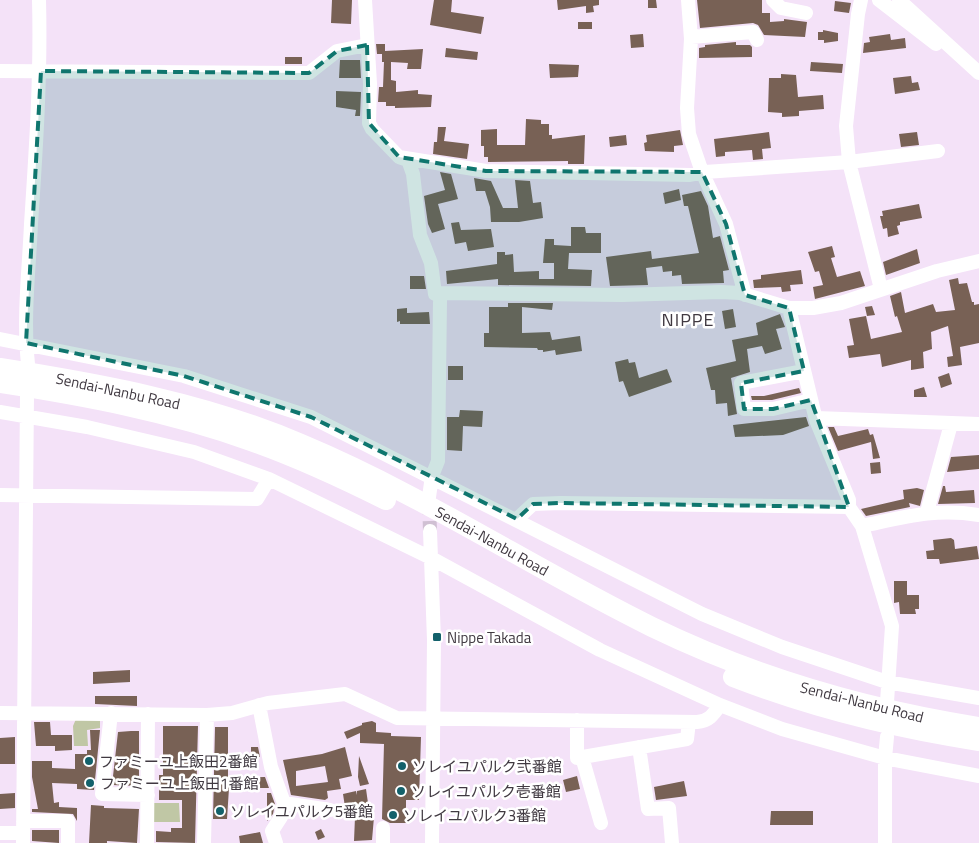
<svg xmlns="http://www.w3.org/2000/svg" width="979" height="843" font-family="'Titillium Web','Noto Sans JP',sans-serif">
<rect width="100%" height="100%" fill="#f4e2f8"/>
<!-- green -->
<path fill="#c0c7a5" d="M76 719 100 720V728L87 730 88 746H74L73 726Z
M152 803H179L180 822H152Z"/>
<!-- building -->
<path fill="#786155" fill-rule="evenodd" d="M332 0H352L351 24 331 23Z
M434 0H452L451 12 484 17 481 34 430 25Z
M557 0H599V5L593 6 594 12 586 13V6L558 10Z
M648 0H656L657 8H648Z
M697 0H762V13H770V22L784 21V19L807 22 805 37 764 35 758 25 753 23 700 28Z
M835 1 851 3 849 13 834 11Z
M578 22H592V29H578Z
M823 30 838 33V41L824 43V40H818V32H823Z
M643 34 644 47 631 48 630 35Z
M890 34 891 40 905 38 906 48 863 53 864 43 870 42 869 37Z
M736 42V45H750L752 47V57L699 58V48L705 47V45Z
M376 44H385V51L423 49 421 69H407L408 63 391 62V80L396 81V92L418 90V94L432 95 431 107 395 108V106H386V102H378L379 87H383L384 62H382V54H377Z
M446 48 478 52 477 60 445 57Z
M285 57H302V64H285Z
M340 60H360L361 78H339Z
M811 62 843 64 842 73 810 71Z
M549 64 579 65 578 77 550 78Z
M781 74 796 75 798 97 823 95 824 109 799 111V116L782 117V113L768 112 769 78H781Z
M911 76 912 83 918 82 920 90 895 94 893 78Z
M336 91 361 92 360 116H355L356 110 336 107Z
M526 119 541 120V124H549V135H552V139L585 135 584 164H568V161L488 162V157H484V146H481V130L497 129V145H525Z
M438 127H446L444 141 469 144 467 159 433 154 434 142H437Z
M680 130 683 145 674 146V152L645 151 644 143 647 142 646 135Z
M769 132 771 148 762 149 763 159 753 160 752 150 725 152V156L716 157 714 139Z
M917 132 919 145 901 147 899 134Z
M626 135 627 145 610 147 609 137Z
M440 172 451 174 458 199 438 204 445 229 432 233 428 224 424 196 445 190Z
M474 178 491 181 503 208H518L515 180 530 181 533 203 541 202 543 218 519 222H491L490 207 485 191H476Z
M679 189 681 200 665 204 663 193Z
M701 191 708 206 713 238 720 236 729 270 723 271 724 283 682 284 681 275 672 276V271L663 272 662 266 646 268 648 285 610 286 606 257 651 251 652 259 699 253 688 206H684L682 195Z
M919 204 922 218 900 222V225L897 226 899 234 888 237 887 228 883 229 880 216H883L882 211Z
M459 222 461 230 491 229 494 247 468 251 466 242 455 244 451 223Z
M571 227H585L586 233H601V253H569L568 269 592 270 591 286 498 285V279L447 284 446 271 497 264V252H505V255L513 254 514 272 539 271V279H554V263H543L545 239H554V245L571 246Z
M832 246 835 257 831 258 837 277 860 271 865 286 815 299 813 287 823 285 819 271 815 272 808 252Z
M917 249 920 263 886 275 883 262Z
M801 270 803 284 790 285 791 291 782 292 781 287 754 288 753 280 761 279V275Z
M410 276H424L426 289H410Z
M958 278 959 284 967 283 972 302H974V305L979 304V343L960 347 962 365 948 367 947 357 953 356 948 326 931 332 932 349 923 352 924 368 911 370V360L882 367 880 354 849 358 847 346 854 345 849 319 866 316 871 339 902 332 897 316 895 317 890 296 901 292 905 313 933 304 936 312 955 310 949 280Z
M508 303H553L552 310 522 307V333L550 332 552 340 580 336 582 351 556 355 555 350 543 352V350H538L537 348 484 347V333H489V307H508Z
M872 306 875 315 867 316 865 307Z
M407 308V313L429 312 430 324H400V321L397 322V309Z
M733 309 736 327 725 329 722 311Z
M780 314 785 327 776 329 782 349 765 354 762 346 747 349 750 372 731 378 737 414 728 416 727 403 716 404 715 390H711L706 368 736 361 732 340 758 335 756 323Z
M628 359 629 363 635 362 639 378 667 369 672 382 629 397 623 381 619 382 615 362Z
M448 366H463V380H448Z
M949 373 952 384 941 388 938 377Z
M924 387 927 397H914V390Z
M799 388 801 393 772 400H752L751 396H764Z
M460 410 483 411 482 427 463 426 462 451 447 450V417H459Z
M806 417 809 426 783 435 735 437 733 425Z
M828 427H834L838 436 868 429 870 435 873 434 880 458 873 459 871 442 838 451Z
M979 455V469L947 472 951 457Z
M880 462 881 473 871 474 870 463Z
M943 486H945L946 492 974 490 975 503 938 504Z
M917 488 924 490 920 506 909 503 910 507 866 516 861 509 904 499 903 490Z
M951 538 954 540 955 549 977 546 979 559 940 564 939 559H927L926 551 934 550 933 540Z
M894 581H907V595H919V609H915L916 614H900L899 602 894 603Z
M130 670V682L93 684V672Z
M95 696H137V706L95 704Z
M372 721 376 723V732L391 733V736L421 737 419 800H406V823H390L382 819 384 744 360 743V733L347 739 344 732 362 725V723Z
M34 722H50L51 735H72V750L55 751V746H36Z
M163 726H198L195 843 156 842V831L171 832V828H182V800H159V775H163Z
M215 727H228V778L265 777 269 788H229L227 819H213Z
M90 730H100L94 790 77 789V784L52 783 54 803 59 802V807L77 808V843V821L73 814 32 812V809H38L32 777V761H52V768L75 769V754H87V750H91Z
M131 731H139V786L112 785 118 732Z
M15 737V764H0V738Z
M251 747H258L260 757H251Z
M345 747 352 776 339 779 341 789 327 791 328 798 325 800 291 795 283 760 322 754ZM325 766 328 782 296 786V771Z
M359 756 369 784 360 786 358 777Z
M554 761 555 769 547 771 546 763Z
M577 776 580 789 566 792 563 780Z
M684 781 687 796 656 800 654 787Z
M366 789 368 803 345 807 343 794 356 791 357 795V791Z
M15 793V808L0 809V794Z
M267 793H271L275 804 273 814 267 821Z
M91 805 104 806V808L139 809 137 843 107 841V843H89Z
M771 811H813V825H770Z
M355 817H374L372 840 354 841Z
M321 829 325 837 318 840 315 832Z
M32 830H59V843L32 841Z
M260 832 263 843H240L239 836Z"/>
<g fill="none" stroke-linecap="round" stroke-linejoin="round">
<!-- minor-tunnel -->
<path stroke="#d0c0d3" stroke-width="14" stroke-dasharray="14 7" stroke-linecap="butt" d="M429 500 430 531"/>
<!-- minor -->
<path stroke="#fff" stroke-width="14" d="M365 0 370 84 369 123 372 129 399 157 408 160 413 174 420 235 431 263 435 294 438 293 440 300 438 461 432 476 429 497
M688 0 691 39 687 108 689 134 702 172 726 224 745 295
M773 0 781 8 806 13
M879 0 936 44
M899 0 979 73
M691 37 753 32 757 40
M0 71 309 73 337 51 367 45
M399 157 486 171 690 175 705 172 849 162 846 126 858 14 861 0
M881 289 849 162 938 151
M438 293 622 295 721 292 740 293 789 308H813L841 303 937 271 979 261
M789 308 816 420 849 500V507
M0 339 184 376 311 417 702 614 782 647 887 682 979 698
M28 364C23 318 29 270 31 224 36 149 41 75 39 0
M804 371 741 383 744 409H773L811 400
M0 412 87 427 194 452 269 479 431 558 600 650 720 705 782 729 885 758 979 776
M816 418 979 424
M0 495 257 499 269 479
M927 512 951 424
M517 519 533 504 561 503 849 507 862 526 892 626 887 702
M862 526C905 517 934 508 979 515
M430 531 434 640 432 843
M259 705 271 767 284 803 281 817 272 831 276 843
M0 713 207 715 232 713 268 703 345 694 397 718 697 722C709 721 713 715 720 705
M111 713 102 794 148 795
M577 720V758L687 739 689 722
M639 747 648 809 669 808 672 843
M582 757 601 823
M284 803 330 810
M23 821H68V843
M383 828V843
M0 833H23
M23 843 27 395
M147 843 148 714
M204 843 207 715
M885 843V758L887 737"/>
<!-- highway -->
<path stroke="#fff" stroke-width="20" d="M0 368C102 384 206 403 301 444 423 495 534 569 652 627 757 678 865 709 979 727
M0 383C85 396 170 412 251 441 297 457 342 478 386 500
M733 677C813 708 894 728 979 741"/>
</g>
<!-- marked area -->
<path fill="#0f766e" fill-opacity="0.2" stroke="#0f766e" stroke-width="4" stroke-dasharray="10 6" stroke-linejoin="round" d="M367 45 369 123 399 157 486 171 702 172 726 224 745 295 789 308 804 371 741 383 744 409H773L811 400 849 507 561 503 533 504 517 519 311 417 184 376 26 343 41 71 309 73 337 51Z"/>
<!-- markers -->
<g fill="#13616b" stroke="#fff" stroke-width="2">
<rect x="432" y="632" width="10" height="10" rx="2.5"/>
<circle cx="89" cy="761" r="5"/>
<circle cx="402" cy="766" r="5"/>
<circle cx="90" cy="783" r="5"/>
<circle cx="401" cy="791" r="5"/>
<circle cx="220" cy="811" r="5"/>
<circle cx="393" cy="815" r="5"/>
</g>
<g text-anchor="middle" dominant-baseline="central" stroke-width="5" stroke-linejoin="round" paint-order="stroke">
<!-- street labels -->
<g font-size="15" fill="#403941" stroke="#fff">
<text transform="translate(118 391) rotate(12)">Sendai-Nanbu Road</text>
<text transform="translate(492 541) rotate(29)">Sendai-Nanbu Road</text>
<text transform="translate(862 702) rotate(14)">Sendai-Nanbu Road</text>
</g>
<!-- poi labels -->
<g font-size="15" fill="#403941" stroke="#fff" text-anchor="start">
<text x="447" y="637">Nippe Takada</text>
<text x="99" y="761">ファミーユ上飯田2番館</text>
<text x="412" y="766">ソレイユパルク弐番館</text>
<text x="100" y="783">ファミーユ上飯田1番館</text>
<text x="411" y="791">ソレイユパルク壱番館</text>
<text x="230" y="811">ソレイユパルク5番館</text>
<text x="403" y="815">ソレイユパルク3番館</text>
</g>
<!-- quarter labels -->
<g font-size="18" letter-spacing="1" fill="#403941" stroke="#fff">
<text x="688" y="319">NIPPE</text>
</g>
</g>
</svg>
